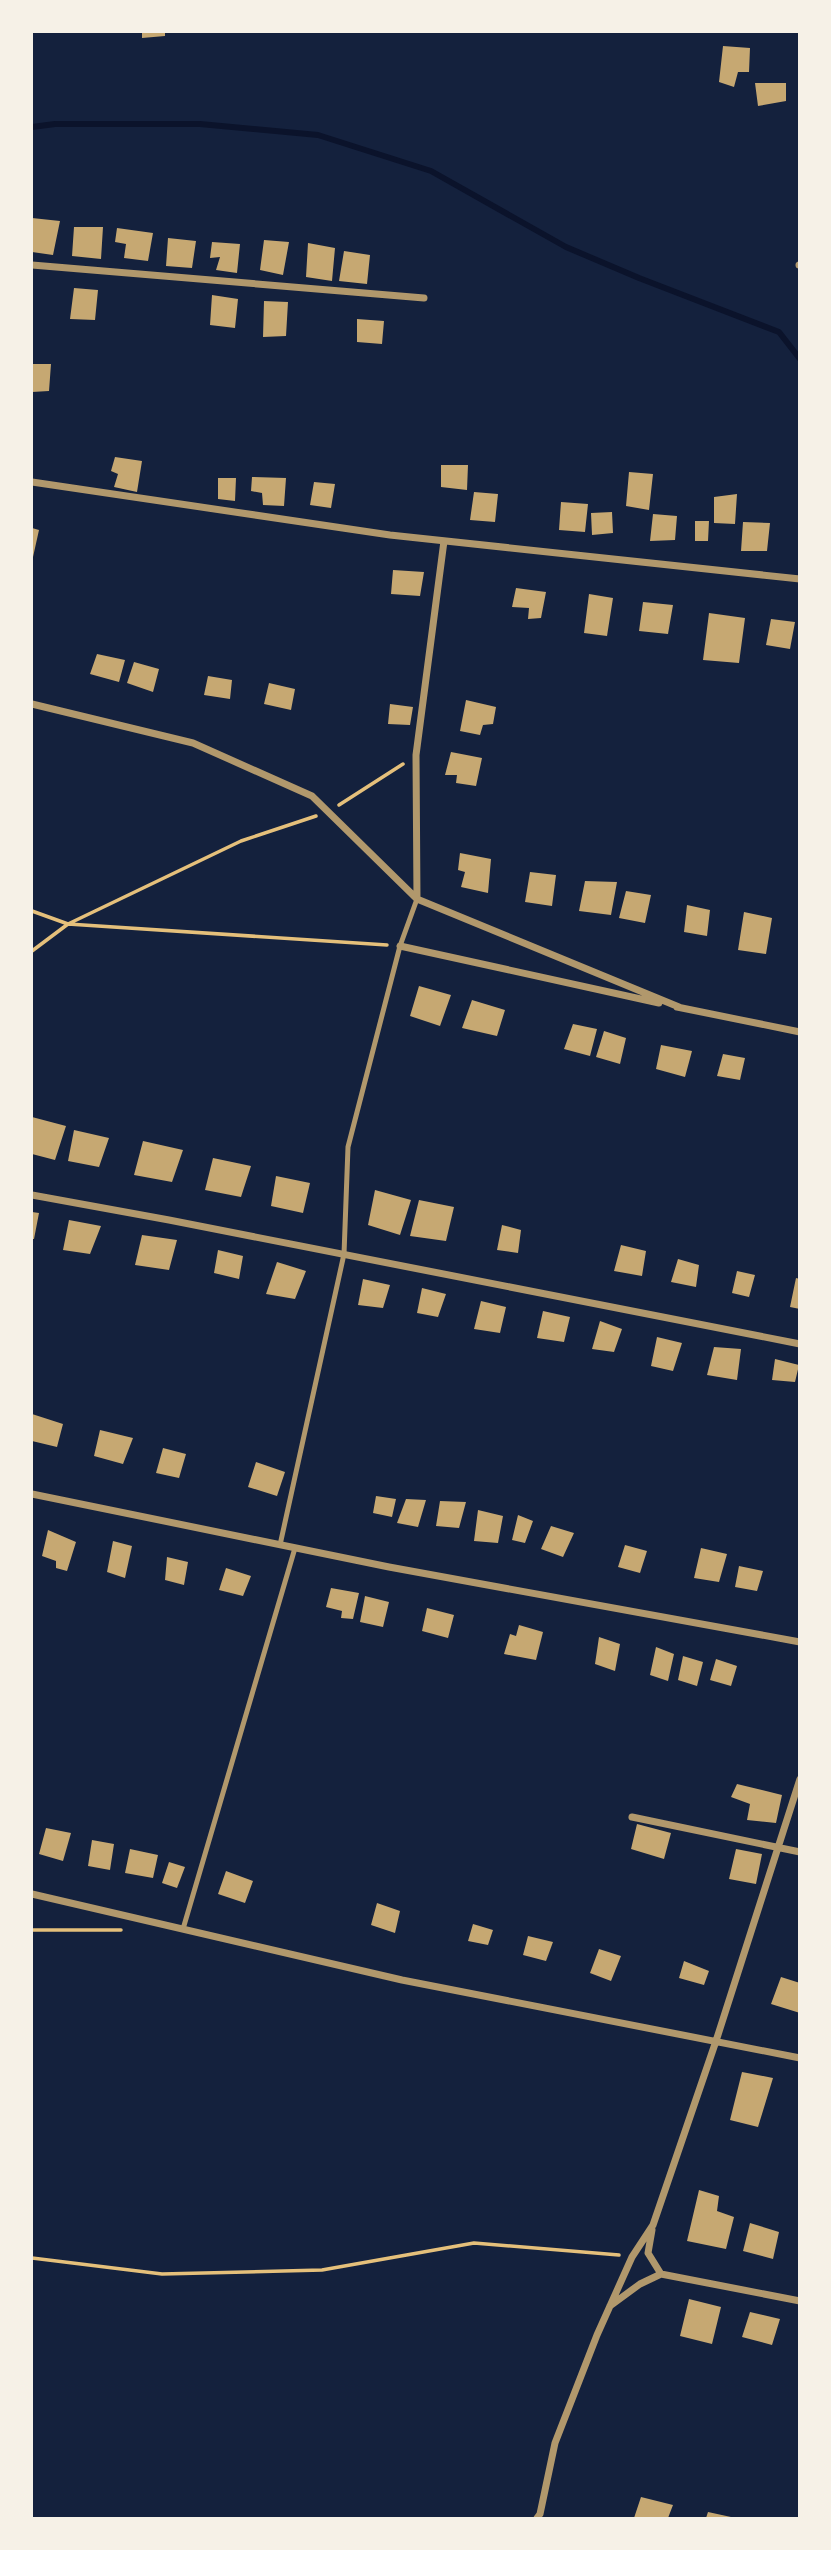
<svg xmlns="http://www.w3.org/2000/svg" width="831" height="2550" font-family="'Roboto Condensed',sans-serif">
<rect width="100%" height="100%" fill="#14213d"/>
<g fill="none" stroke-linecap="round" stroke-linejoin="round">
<!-- stream -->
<path stroke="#0b132b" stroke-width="6" d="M32 127 55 124H200L318 135 431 171 566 247 639 278 779 332 800 359"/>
</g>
<!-- building -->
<path fill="#c6a872" d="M142 32H165V36L142 38Z
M723 46 750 48 749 72H738L734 87 719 82Z
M755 83H786V101L758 106Z
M32 218 60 221 53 255 32 252Z
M74 227H103L101 259 72 256Z
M117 228 153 233 148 261 124 258 126 244 115 242Z
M168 238 196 241 192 268 166 266Z
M264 240 289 242 283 275 260 270Z
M212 242 240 244 237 273 216 270 220 257 210 258Z
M308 243 335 248 332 281 306 277Z
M344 251 370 255 367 284 339 281Z
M74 288 98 290 95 320 70 319Z
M212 295 238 299 235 328 210 325Z
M264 301 288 302 286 336 263 337Z
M357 319 384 321 382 344 357 342Z
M32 364H51L49 391 32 392Z
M115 457 142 461 137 492 114 487 118 474 111 471Z
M441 465H468L467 490 441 487Z
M629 472 653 474 649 510 626 506Z
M252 477 286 478 284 506 263 505 262 493 251 491Z
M218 478H236L235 501 218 499Z
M314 482 335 484 331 508 310 505Z
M474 492 498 494 495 522 470 520Z
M737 494 735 524 714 523V497Z
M561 502 588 504 585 532 559 530Z
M612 512 613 533 592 535 591 513Z
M653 514 677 516 675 540 650 541Z
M695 521H709L708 541H695Z
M743 522 770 523 767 551H741Z
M32 528 39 530 33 557H32Z
M393 570 424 572 420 596 391 594Z
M516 588 546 592 541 618 528 619 529 608 512 607Z
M589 594 613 598 607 636 584 633Z
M643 602 673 605 668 634 639 631Z
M709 613 745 618 739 663 703 660Z
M771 619 795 622 790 649 766 645Z
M97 654 125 660 119 682 90 674Z
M134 662 159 669 153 692 127 683Z
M208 676 232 680 230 699 204 695Z
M269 683 295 689 291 710 264 704Z
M466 700 496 707 493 724 483 725 480 735 460 731Z
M390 704 413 707 410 725 388 724Z
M451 752 482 758 476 786 456 783 457 775H445Z
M460 853 491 859 488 893 461 887 465 872 458 870Z
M530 872 556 875 552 906 525 902Z
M585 881 617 882 611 915 579 911Z
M626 891 651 895 645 923 619 918Z
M687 905 710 910 707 936 684 932Z
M744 912 772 918 766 954 738 950Z
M419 986 451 995 440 1026 410 1016Z
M472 1000 505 1010 497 1036 462 1028Z
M573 1024 597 1029 590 1056 564 1049Z
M604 1031 626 1038 620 1064 596 1057Z
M661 1045 692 1051 685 1077 656 1069Z
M723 1054 745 1058 740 1080 717 1076Z
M32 1117 66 1126 55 1160 32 1154Z
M74 1130 109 1138 99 1167 68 1161Z
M143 1141 183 1150 172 1182 134 1175Z
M213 1158 251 1166 241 1197 205 1190Z
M276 1176 310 1183 303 1213 271 1206Z
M375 1190 411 1200 400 1235 368 1225Z
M419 1200 454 1207 446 1241 410 1236Z
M32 1212 39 1213 34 1239H32Z
M69 1220 101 1226 90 1254 63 1250Z
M502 1225 521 1230 518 1253 497 1250Z
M142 1235 177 1240 169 1270 135 1265Z
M621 1245 646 1251 642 1276 614 1271Z
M218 1250 243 1256 239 1279 214 1273Z
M678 1259 699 1265 696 1287 671 1282Z
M277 1262 306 1271 295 1299 266 1294Z
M737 1271 755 1275 749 1297 732 1293Z
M796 1278 800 1279V1309L790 1307Z
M363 1279 390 1285 383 1308 358 1305Z
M422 1288 446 1294 438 1317 417 1313Z
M481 1301 506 1307 500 1333 474 1329Z
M543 1311 570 1317 564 1342 537 1338Z
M600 1321 622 1329 614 1352 592 1349Z
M657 1337 682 1343 673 1371 651 1366Z
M714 1347 741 1349 737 1380 707 1375Z
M775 1359 799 1365 795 1382 772 1380Z
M32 1414 63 1424 57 1447 32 1441Z
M100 1430 133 1438 123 1464 94 1456Z
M163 1448 186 1454 179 1478 156 1473Z
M256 1462 285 1472 277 1496 248 1487Z
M376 1496 396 1499 392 1517 373 1513Z
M406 1499 426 1500 418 1527 397 1523Z
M440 1501 466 1502 459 1528 436 1526Z
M478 1510 503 1516 498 1543 474 1541Z
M518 1515 533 1521 525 1543 512 1540Z
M551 1526 574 1533 563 1557 541 1549Z
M48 1530 76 1542 67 1571 56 1568V1561L42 1556Z
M113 1541 132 1546 125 1578 107 1572Z
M625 1545 647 1551 640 1573 618 1567Z
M701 1548 727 1554 719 1582 694 1578Z
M167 1557 188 1562 184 1585 165 1580Z
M739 1566 763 1571 757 1591 735 1587Z
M226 1568 251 1576 243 1596 219 1590Z
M331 1588 359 1593 353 1619 341 1618 342 1611 326 1607Z
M365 1596 389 1602 383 1627 360 1622Z
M427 1608 454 1615 448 1638 422 1631Z
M519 1625 543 1632 536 1660 504 1654 510 1634 516 1636Z
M599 1637 620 1644 615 1671 595 1664Z
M656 1647 674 1654 668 1681 650 1675Z
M683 1656 703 1662 697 1686 678 1680Z
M716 1659 737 1666 731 1686 710 1680Z
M737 1784 782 1795 776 1823 747 1820 750 1804 731 1797Z
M637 1824 671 1833 664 1859 631 1849Z
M46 1828 71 1833 63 1861 39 1854Z
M92 1840 114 1844 110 1870 88 1866Z
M130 1849 158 1855 153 1878 125 1873Z
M736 1849 762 1854 756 1884 729 1879Z
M169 1862 185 1867 177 1888 162 1883Z
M226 1871 253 1881 245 1903 218 1894Z
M377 1903 400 1911 395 1933 371 1925Z
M473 1924 493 1930 488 1945 468 1941Z
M528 1936 553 1942 546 1961 523 1955Z
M599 1949 621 1956 611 1981 590 1973Z
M684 1961 709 1971 704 1985 679 1978Z
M781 1977 800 1983V2013L771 2004Z
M742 2072 773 2078 758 2127 730 2120Z
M699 2190 719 2196 717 2211 734 2217 726 2249 687 2241Z
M750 2223 779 2232 773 2259 743 2251Z
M689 2299 721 2307 712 2344 680 2336Z
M750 2312 780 2319 772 2345 742 2337Z
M641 2497 673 2505 668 2518H634Z
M708 2512 731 2517V2518H706Z"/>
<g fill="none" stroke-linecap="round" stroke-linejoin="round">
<!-- path -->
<path stroke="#e5c07b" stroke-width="3.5" d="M339 805 403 764
M32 911 68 924 387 945
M32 951 68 924 241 841 316 816
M32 1930H121
M32 2258 162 2274 322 2270 474 2243 619 2255"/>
<!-- service -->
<path stroke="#b1986c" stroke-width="5" d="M280 1545 344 1254 348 1147 400 946 417 899
M183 1929 295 1548"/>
<!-- minor -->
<path stroke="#b1986c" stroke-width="7" d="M32 265 424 298
M799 265H800
M32 482 390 535 800 579
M32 704 193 743 312 796 417 899 679 1007
M417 899 416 755 444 541
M400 946 659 1003
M677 1007 800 1032
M32 1195 169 1220 800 1344
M32 1494 389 1567 800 1642
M632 1817 800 1852
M32 1894 402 1980 800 2058
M652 2230 648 2253 661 2274
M610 2306 640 2284 661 2274 800 2301
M537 2518 540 2514 555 2443 597 2335 632 2257 653 2225 716 2041 800 1779"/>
</g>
<!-- border -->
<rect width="831" height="2550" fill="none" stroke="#f6f1e7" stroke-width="66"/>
</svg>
